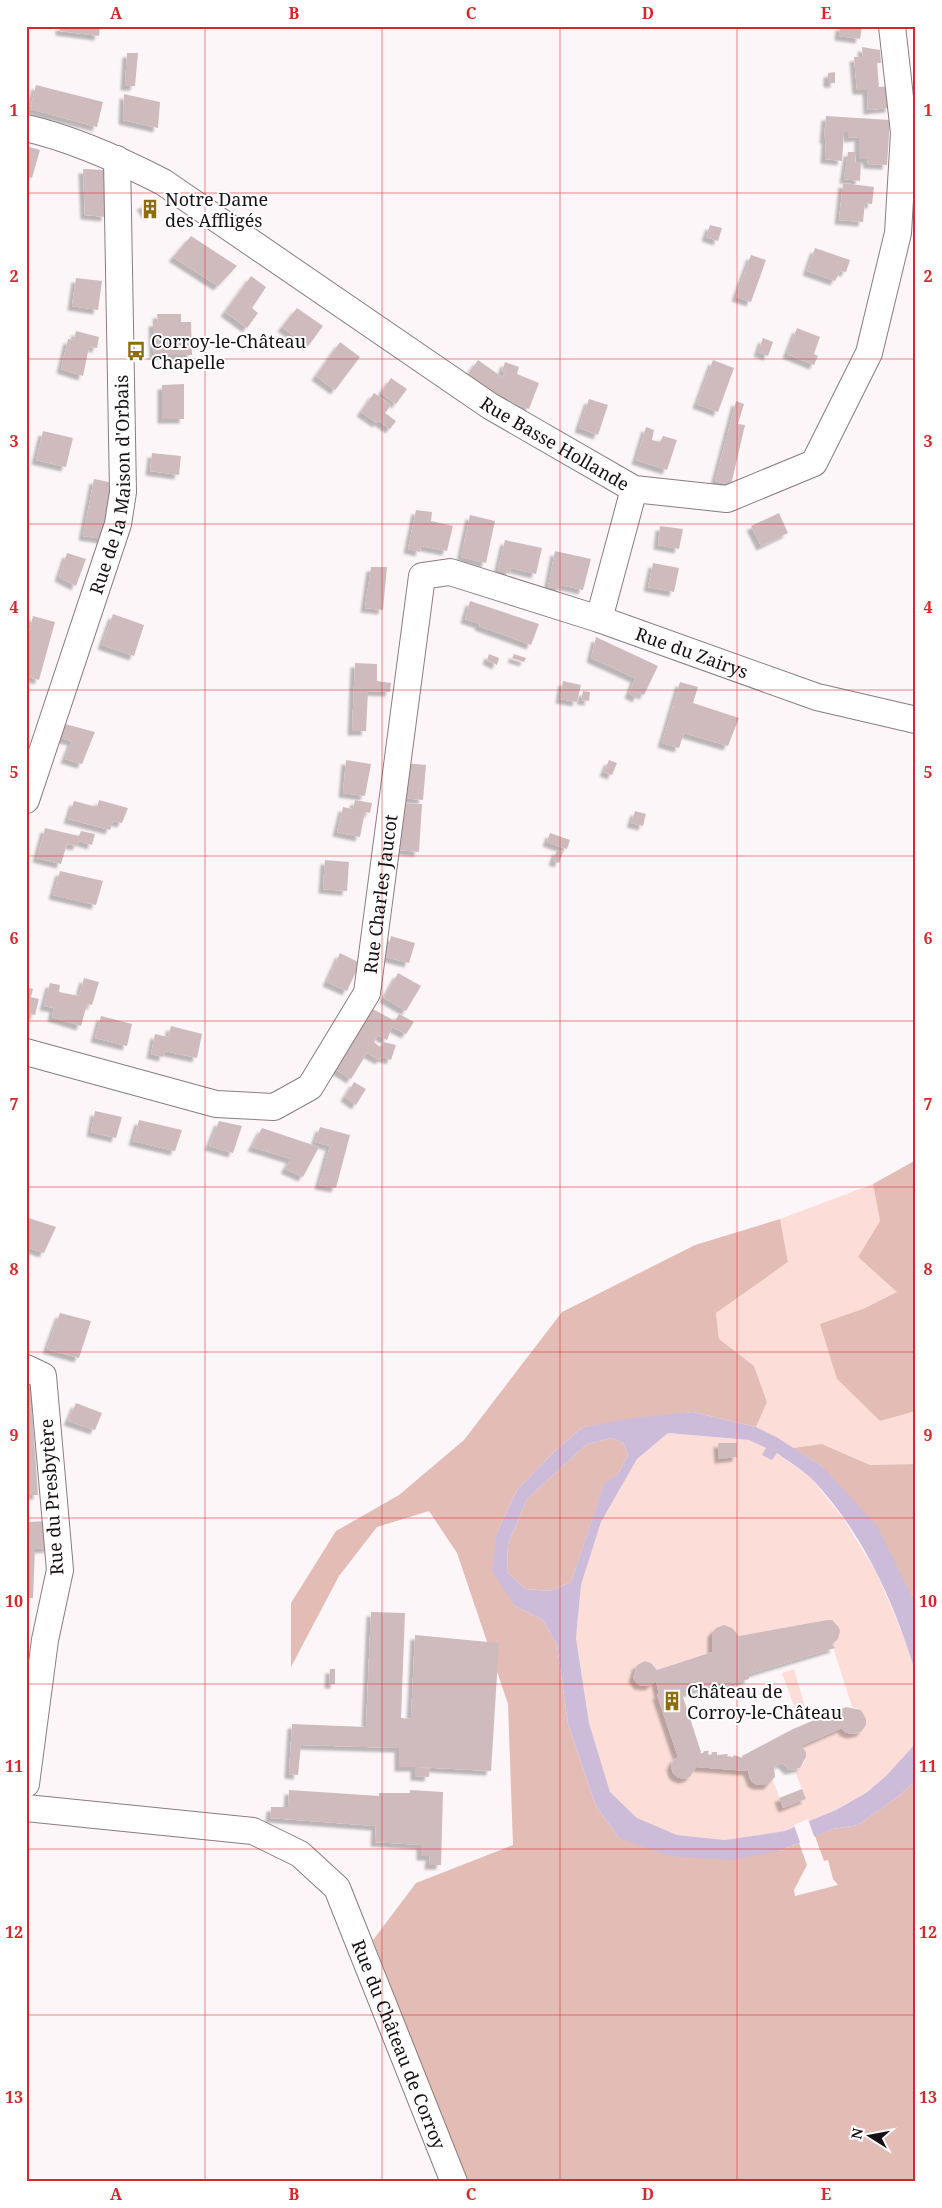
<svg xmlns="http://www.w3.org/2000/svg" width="942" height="2208" font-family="'Noto Serif',serif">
<defs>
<filter id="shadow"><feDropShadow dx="-4.5" dy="4.5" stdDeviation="1" flood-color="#0004"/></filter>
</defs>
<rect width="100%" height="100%" fill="#fdf6f9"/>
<!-- green -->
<path fill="#fcddd7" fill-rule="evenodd" d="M873 1184 880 1221 858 1257 898 1292 863 1309 837 1379 880 1421 916 1411V1464L870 1465 822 1444 793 1448 756 1427 767 1402 754 1366 719 1339 716 1313 788 1262 780 1219Z
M668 1433 749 1440 766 1448 762 1455 777 1453 810 1477 843 1518 877 1574 906 1642 916 1675V1743L886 1776 866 1793 836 1810 785 1831 725 1840 677 1835 637 1818 610 1792 589 1723 576 1638 581 1585 601 1522 637 1459ZM827 1620C842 1622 842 1636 832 1644L852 1707 861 1710C872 1730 855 1743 842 1728L801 1746C809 1754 806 1766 795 1771L806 1799 783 1808 773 1780 768 1785H757L749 1779 748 1771 696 1767 690 1777C674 1781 664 1765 678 1757L657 1695 659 1694 656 1681 649 1686 639 1685 633 1678 637 1665 645 1661 651 1663 657 1670 712 1652V1633C721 1622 731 1626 739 1636Z
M794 1669 807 1714 798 1717 782 1673Z"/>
<!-- forest -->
<path fill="#e3bcb5" d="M916 1160V1411L880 1421 837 1379 820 1324 863 1309 897 1292 858 1257 880 1221 873 1184Z
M780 1219 788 1262 716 1313 719 1339 754 1366 767 1402 756 1427 693 1412 583 1427 554 1452 517 1490 497 1532 515 1606 543 1620 557 1645 568 1724 596 1806 619 1838 779 1851 799 1843 807 1865 794 1890 795 1896 838 1885 833 1879 828 1860 824 1861 815 1836 833 1829 858 1825 899 1796 916 1780V2182H467L373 1940 416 1883 513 1845 508 1704 457 1553 429 1511 377 1527 339 1576 291 1667V1603L336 1531 399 1495 464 1440 562 1312 695 1245Z
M612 1438 623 1443 628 1455 618 1474 604 1485 571 1582 550 1591 526 1589 507 1572 508 1544 527 1499 587 1444Z
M822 1444 870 1465 916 1464V1605L823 1467 793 1448Z"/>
<!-- water -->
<path fill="#cdbbda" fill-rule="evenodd" d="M693 1412 756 1427 778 1438 823 1467 877 1526 916 1605V1675C896 1605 862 1531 811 1478 801 1469 788 1461 777 1453L772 1460 762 1455 766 1448 749 1440 668 1433 637 1459 601 1522 581 1585 576 1638 589 1723 610 1792 637 1818 677 1835 725 1840 785 1831 836 1810 866 1793 886 1776 916 1743V1780L899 1796 858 1825 833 1829 779 1851 731 1860 669 1856 619 1838 596 1806 568 1724 557 1645 543 1620 515 1606 492 1571 497 1532 517 1490 554 1452 583 1427 634 1418ZM612 1438 623 1443 628 1455 618 1474 604 1484 571 1582 550 1591 526 1589 507 1572 508 1544 527 1499 587 1444Z"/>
<!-- pier -->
<path fill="#fdf6f9" d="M808 1819 815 1839 801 1845 794 1825Z"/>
<!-- building -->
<path fill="#cfbbbd" filter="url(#shadow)" d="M60 26H100L99 36 60 31Z
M840 26H862L860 39 839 36Z
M862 47 880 50 881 63H877L879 87 889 86 890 108 868 110 867 90H857L854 57H863Z
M127 53H138L135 86H125Z
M835 72V83H828V73Z
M36 85 103 102 97 127 30 109Z
M124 94 160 102 158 128 123 120Z
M826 116 890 120 887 165 868 164 867 159H859V137L848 138V132H844L842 161 825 159 826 139H824Z
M26 146 40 150 32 178 26 176Z
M848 152H856L855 162H861L860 181 844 179Z
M83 169 105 170 106 217 85 215Z
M843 183 874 187 872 204 865 203 863 222 839 220Z
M152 201 159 212 148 216 141 205Z
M710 225 722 228 718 241 706 237Z
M191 236 237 266 218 286 173 257Z
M815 248 850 260 846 272 840 271 835 281 807 271Z
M751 255 766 260 751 302 736 297Z
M251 276 266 287 252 308 258 313 247 328 225 312Z
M76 278 102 281 98 310 72 306Z
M297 308 323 326 308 346 282 327Z
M157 314H181V322H191L192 355H154L153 322H158Z
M797 328 820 337 814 354 818 356 814 365 787 354Z
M76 331 99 337 97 348 89 347 83 376 61 369 68 339 74 340Z
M763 338 773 342 768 356 758 352Z
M340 342 360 357 335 390 316 376Z
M478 360 502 377 505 373 502 371 505 362 519 367 517 374 539 383 529 409 507 400 495 392 491 395 466 377Z
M713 360 734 368 718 412 697 404Z
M391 378 407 389 396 404 381 393Z
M184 384V419H162V385Z
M374 393 391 405 385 413 396 421 390 429 379 421 377 423 361 412Z
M589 399 608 405 598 435 579 428Z
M736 401 744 404 738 424 745 425 731 485 715 481Z
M646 427 654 430 652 440 660 442 663 436 677 440 667 470 636 460Z
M43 431 73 438 66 467 36 460Z
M152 453 181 456 179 475 150 471Z
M94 479 114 483 104 539 83 536Z
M416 510 432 512 431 521 453 526 447 551 421 546 420 552 408 549Z
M779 513 788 533 761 546 751 526Z
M470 515 495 521 486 563 461 557Z
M660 526 683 529 679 549 658 545Z
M505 540 542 548 536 574 511 568 510 573 498 570Z
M555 551 591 559 583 590 561 585 560 589 548 587Z
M67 553 86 559 76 586 59 577Z
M653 563 679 568 674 592 648 587Z
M371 567H387L383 610 365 608Z
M470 601 539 624 531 645 479 626 480 624 465 619Z
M113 614 144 625 134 656 102 645Z
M33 616 55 622 39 680 26 676V657L29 650H26V644Z
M596 637 658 666 644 695 639 693 637 698 629 694 635 678 591 658Z
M489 654 499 658 497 665 487 660Z
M514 654 526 658 524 662 512 658Z
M355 663 377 664V681L391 683 390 692 368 691 366 731H352Z
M563 681 581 685 577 702 560 699Z
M680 682 698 687 693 703 739 718 728 746 684 733 679 748 662 743Z
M583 691 590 692 589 701 581 700Z
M65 724 95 732 82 764 65 759 72 741 60 738Z
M346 760 371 764 365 796 343 793Z
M609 760 617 763 612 775 604 772Z
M404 763 426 765 423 800 402 798Z
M99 800 128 808 122 823 113 821 110 830 68 819 74 801 97 807Z
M355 800 372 803 370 813 365 812 360 837 337 832 343 807 353 809Z
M401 803 422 804 419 852 398 850Z
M635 811 646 814 643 826 631 823Z
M45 828 79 836 81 831 95 834 92 845 79 841 77 846 67 844 61 864 37 858Z
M550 833 570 840 567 849 547 842Z
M557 850 563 852 559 863 553 861Z
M325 860 349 862 347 891 323 889Z
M60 871 103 881 96 905 53 895Z
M391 936 415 943 409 963 386 957Z
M340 953 360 963 347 991 327 982Z
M398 973 421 986 406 1011 384 998Z
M84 978 99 982 92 1005 87 1004 81 1026 52 1017 54 1008 44 1006 50 983 60 985 59 992 79 996Z
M26 987 33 989 31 997 39 999 35 1015 26 1013Z
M369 1007 395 1021 399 1014 414 1022 406 1034 392 1027 387 1040 378 1035 374 1042 380 1047 383 1042 396 1045 391 1060 382 1057 380 1060 367 1053 351 1079 335 1069Z
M101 1016 132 1024 127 1046 95 1038Z
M171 1026 202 1034 197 1058 165 1051 163 1057 151 1054 155 1034 168 1037Z
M354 1082 366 1089 356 1105 345 1097Z
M95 1111 122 1117 116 1138 91 1132Z
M139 1120 182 1130 175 1151 133 1141Z
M219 1121 242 1126 233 1153 209 1146Z
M320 1127 350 1135 336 1188 319 1185 330 1146 315 1142Z
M262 1128 319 1147 303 1177 285 1169 291 1159 252 1147Z
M26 1217 56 1227 44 1253 26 1247Z
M60 1313 91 1321 79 1358 47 1349Z
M26 1381 33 1383 32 1407 26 1406Z
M76 1403 102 1413 95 1430 68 1421Z
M26 1407H32L38 1495H26Z
M718 1443H737V1457L719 1459Z
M48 1521 50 1548 35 1549 33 1598H26V1548L30 1549 27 1522Z
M371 1612 405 1613 401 1718 411 1719 415 1635 499 1643 491 1771 417 1767 430 1769 429 1777 415 1776V1767H399V1748L301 1745 298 1775 289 1774 292 1724 366 1727Z
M827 1620H832L838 1626 840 1631 838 1639 832 1644 835 1648 749 1674V1679L724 1686 720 1683 682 1694 701 1752 700 1753H703L704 1751H709L708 1754 711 1755 712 1752H717V1755L728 1754 727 1756 733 1757 734 1755 743 1758 742 1756 793 1729 846 1707 861 1710 866 1719V1725L861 1732 852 1734 845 1732 842 1728 801 1746 806 1752V1757L800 1768 789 1770 782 1763 774 1767 775 1777 768 1785H757L752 1782 748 1771 696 1767 690 1777 683 1779 677 1777 673 1773 671 1766 674 1759 678 1757 657 1695 659 1694 656 1681 649 1686 639 1685 633 1678 637 1665 645 1661 651 1663 657 1670 712 1652V1633L716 1628 724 1625 732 1628 739 1636Z
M330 1669H335V1684H329Z
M802 1789 806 1799 783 1808 779 1798Z
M289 1790 379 1796V1793H410V1790L443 1792 441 1865H429L430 1856H421V1845L375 1842 376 1826 270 1818 271 1807H288Z"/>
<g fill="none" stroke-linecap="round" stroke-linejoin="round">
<defs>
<g id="minor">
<path id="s1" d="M26 128C74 139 120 160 163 182L490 406 634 489 727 499 814 463 869 353 898 233 904 133 892 26"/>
<path d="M599 619 634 489"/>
<path id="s2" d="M26 800 118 524 123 492 117 159"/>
<path id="s3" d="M26 1052 216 1104 274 1107 310 1087 367 993 422 576 450 572 599 619 817 697 916 720"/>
<path d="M26 1368 43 1376 60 1570 45 1640 26 1784"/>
<path id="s4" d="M26 1808 253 1831 300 1854 337 1888 454 2182"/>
</g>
</defs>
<!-- minor casing -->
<use href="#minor" stroke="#8b7b82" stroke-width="28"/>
<!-- minor -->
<use href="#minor" stroke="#fff" stroke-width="26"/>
</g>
<!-- grid -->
<path fill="none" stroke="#d62828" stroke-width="1" stroke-opacity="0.55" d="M205 26V2182M382 26V2182M560 26V2182M737 26V2182M26 193H916M26 359H916M26 524H916M26 690H916M26 856H916M26 1021H916M26 1187H916M26 1352H916M26 1518H916M26 1684H916M26 1849H916M26 2015H916"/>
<!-- icons -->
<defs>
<symbol id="building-bare" viewBox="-9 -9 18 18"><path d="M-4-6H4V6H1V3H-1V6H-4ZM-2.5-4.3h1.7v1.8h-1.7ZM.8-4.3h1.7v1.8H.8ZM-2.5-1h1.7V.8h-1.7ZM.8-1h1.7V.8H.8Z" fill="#8d6d0f" stroke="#fff" stroke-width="2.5" paint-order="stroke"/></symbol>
<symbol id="bus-bare" viewBox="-9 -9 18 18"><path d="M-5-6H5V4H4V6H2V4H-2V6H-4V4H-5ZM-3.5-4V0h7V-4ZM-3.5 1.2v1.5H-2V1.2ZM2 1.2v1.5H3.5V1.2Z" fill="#8d6d0f" stroke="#fff" stroke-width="2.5" paint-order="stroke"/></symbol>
</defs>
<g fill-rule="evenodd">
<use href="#building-bare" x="136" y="195" width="28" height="28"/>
<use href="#bus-bare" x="122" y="337" width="28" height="28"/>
<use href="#building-bare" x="658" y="1687" width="28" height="28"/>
</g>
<g text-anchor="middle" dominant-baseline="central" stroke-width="4" stroke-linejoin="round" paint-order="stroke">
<!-- poi labels -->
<g font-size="18" fill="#171113" stroke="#fff" text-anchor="start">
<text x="165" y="199">Notre Dame<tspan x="165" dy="21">des Affligés</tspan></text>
<text x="151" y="341">Corroy-le-Château<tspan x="151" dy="21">Chapelle</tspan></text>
<text x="687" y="1691">Château de<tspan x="687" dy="21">Corroy-le-Château</tspan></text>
</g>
<!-- street labels -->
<g font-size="18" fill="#171113" stroke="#fff">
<text stroke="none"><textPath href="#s1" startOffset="619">Rue Basse Hollande</textPath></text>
<text stroke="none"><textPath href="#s2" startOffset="329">Rue de la Maison d'Orbais</textPath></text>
<text stroke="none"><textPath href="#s3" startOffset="1110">Rue du Zairys</textPath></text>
<text stroke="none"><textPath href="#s3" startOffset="506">Rue Charles Jaucot</textPath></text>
<text transform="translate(51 1497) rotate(-94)">Rue du Presbytère</text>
<text stroke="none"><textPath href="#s4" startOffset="499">Rue du Château de Corroy</textPath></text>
</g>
</g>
<!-- border -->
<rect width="942" height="2208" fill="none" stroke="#ffffff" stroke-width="55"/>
<!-- north arrow -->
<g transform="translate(870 2136) rotate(281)" stroke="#ffffff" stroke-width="4" paint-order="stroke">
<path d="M0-4L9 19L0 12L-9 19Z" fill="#171113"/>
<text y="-8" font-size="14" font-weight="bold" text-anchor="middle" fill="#171113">N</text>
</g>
<rect x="28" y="28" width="886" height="2152" fill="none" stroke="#d62828" stroke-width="2"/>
<g font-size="16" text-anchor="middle" font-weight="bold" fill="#d62828">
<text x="116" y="19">A</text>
<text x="294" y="19">B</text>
<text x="471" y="19">C</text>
<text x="648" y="19">D</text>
<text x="826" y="19">E</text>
<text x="14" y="116">1</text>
<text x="928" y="116">1</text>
<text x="14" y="282">2</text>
<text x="928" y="282">2</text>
<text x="14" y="447">3</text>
<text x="928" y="447">3</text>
<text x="14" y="613">4</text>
<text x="928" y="613">4</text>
<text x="14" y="778">5</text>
<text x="928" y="778">5</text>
<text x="14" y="944">6</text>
<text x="928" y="944">6</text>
<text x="14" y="1110">7</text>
<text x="928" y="1110">7</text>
<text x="14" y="1275">8</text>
<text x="928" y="1275">8</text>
<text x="14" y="1441">9</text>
<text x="928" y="1441">9</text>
<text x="14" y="1607">10</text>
<text x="928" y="1607">10</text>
<text x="14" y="1772">11</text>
<text x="928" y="1772">11</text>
<text x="14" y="1938">12</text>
<text x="928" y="1938">12</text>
<text x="14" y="2103">13</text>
<text x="928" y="2103">13</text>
<text x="116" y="2200">A</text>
<text x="294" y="2200">B</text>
<text x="471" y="2200">C</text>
<text x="648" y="2200">D</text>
<text x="826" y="2200">E</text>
</g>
</svg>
